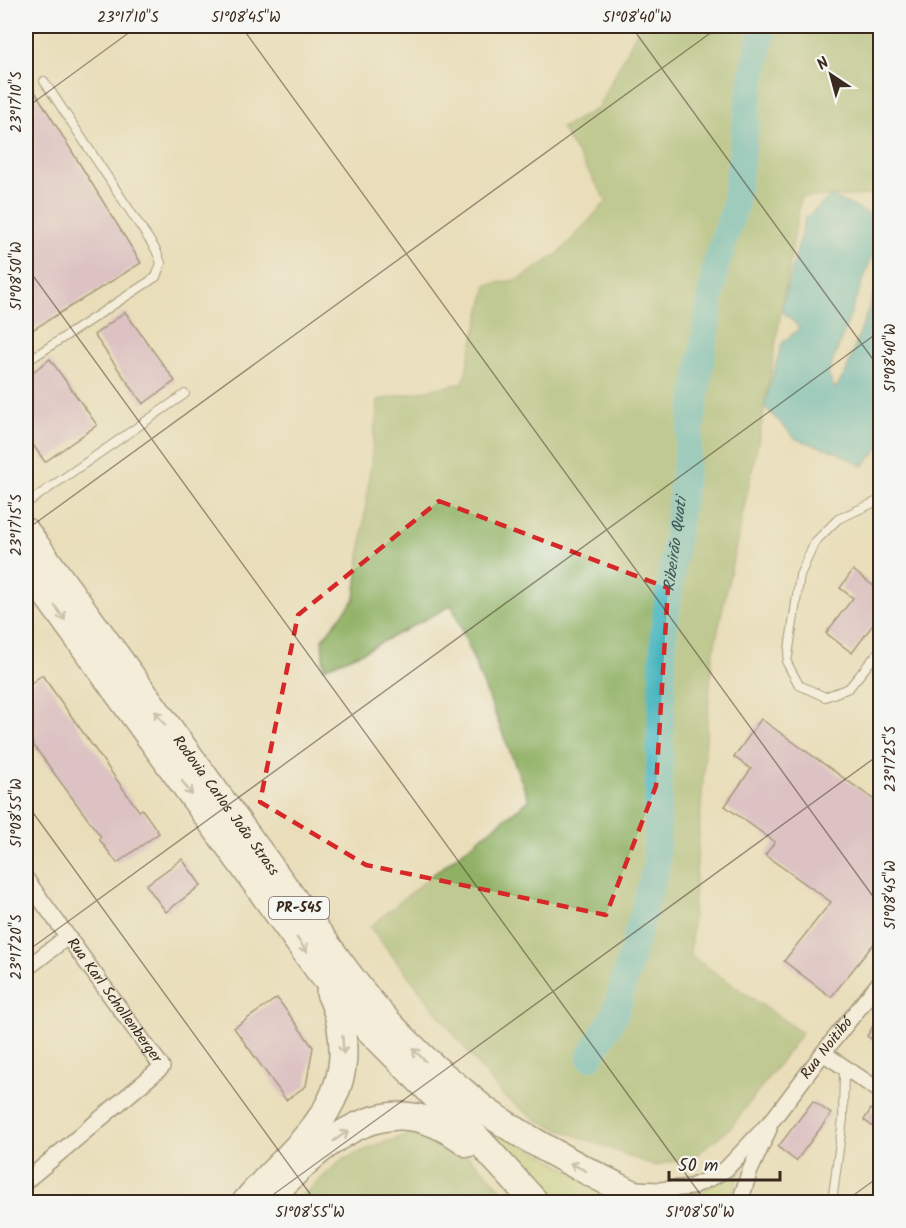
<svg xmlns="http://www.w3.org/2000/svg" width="906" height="1228" font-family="Kalam,sans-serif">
<rect width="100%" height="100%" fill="#f6f6f2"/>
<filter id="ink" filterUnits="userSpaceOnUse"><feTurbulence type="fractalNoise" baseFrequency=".0167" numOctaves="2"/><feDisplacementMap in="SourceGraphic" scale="12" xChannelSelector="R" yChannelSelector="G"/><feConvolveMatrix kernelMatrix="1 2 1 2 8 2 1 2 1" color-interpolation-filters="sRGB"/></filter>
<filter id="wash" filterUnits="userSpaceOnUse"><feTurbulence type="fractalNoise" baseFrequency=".008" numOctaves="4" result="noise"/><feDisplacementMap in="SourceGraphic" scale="24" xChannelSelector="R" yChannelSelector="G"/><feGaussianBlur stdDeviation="1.35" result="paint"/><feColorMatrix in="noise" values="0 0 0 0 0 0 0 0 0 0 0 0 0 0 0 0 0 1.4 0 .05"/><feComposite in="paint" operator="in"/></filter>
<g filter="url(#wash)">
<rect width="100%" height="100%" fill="#eadeba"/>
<!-- green -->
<path fill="#b6cc71" stroke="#787b48" stroke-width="1.5" d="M450 1101 623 1202H559Z
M758 1141 737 1178 731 1202H689L681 1198 700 1193 724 1175Z"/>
<!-- forest -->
<path fill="#90b063" stroke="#666d40" stroke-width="1.5" d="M640 26H864L880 49V191L878 195 801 197 761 428 712 659 690 955 802 1033 731 1127 695 1156 655 1166 538 1121 502 1095 370 927 426 880 529 800 452 605 365 651 324 668 322 639 355 599 378 400 463 383 487 285 520 279 560 252 607 201 561 128 597 109Z
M431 1132 447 1139 485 1171 513 1202H295L342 1160 379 1144 408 1135Z"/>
<!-- water -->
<path fill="#45b4be" stroke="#406f6e" stroke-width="1.5" d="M831 196 880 219V235L828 375 835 389 845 374 880 276V447L863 466 834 451 796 439 764 406 782 343 800 328 781 310 805 219Z"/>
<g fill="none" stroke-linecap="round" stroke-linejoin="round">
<!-- river -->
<path stroke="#45b4be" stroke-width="27" id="s1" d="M590 1057 615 1014 656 867 664 630 689 440 715 268 734 209 751 86 762 32 765 26"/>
</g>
<g id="blocks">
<!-- building -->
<path fill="#cc9fcf" d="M26 77 141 263 26 334Z
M125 312 175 381 143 404 94 335Z
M50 359 97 425 45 462 26 435V377Z
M853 570 880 591V615L852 653 826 633 853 598 840 588Z
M42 675 139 811 142 809 159 833 117 863 99 839 101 837 26 735V687Z
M761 719 880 804V936L831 997 784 961 831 902 765 855 775 842 725 806 751 769 734 757Z
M182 859 201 885 166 912 146 885Z
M277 998 313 1047 306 1086 286 1100 234 1028Z
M880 1014V1045L867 1036Z
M813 1101 831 1114 796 1161 778 1147Z
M871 1109 880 1116V1132L864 1120Z"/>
</g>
</g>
<g filter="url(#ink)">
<use href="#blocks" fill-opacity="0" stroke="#554535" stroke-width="1.5"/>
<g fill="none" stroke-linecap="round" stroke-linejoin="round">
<defs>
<path id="lane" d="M26 362 156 277 161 263 156 250 44 81
M880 500 838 519 815 542 800 575 787 663 799 685 825 697 849 688 880 650
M26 504 185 394
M832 1202 843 1119 844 1068"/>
<g id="street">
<path id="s2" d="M26 879 162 1067 26 1181"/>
<path d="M26 969 67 937"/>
<path d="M823 1053 880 1091"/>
<path id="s3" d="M634 1189 660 1190 691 1187 713 1177 726 1169 774 1118 823 1053 880 982"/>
<path d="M740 1202 749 1173 769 1129"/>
</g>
<g id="highway">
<path id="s4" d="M26 532 345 970C379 1016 417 1056 462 1091 471 1099 480 1107 490 1114 540 1148 595 1176 649 1202"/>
<path d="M26 566 319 970 361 1021 472 1133 535 1202"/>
<path d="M246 1202C284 1156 344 1117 343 1051 343 1030 339 1011 330 993"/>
<path d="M266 1202C299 1166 348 1115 401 1116 425 1116 449 1129 468 1143"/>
</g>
</defs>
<!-- lane casing -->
<use href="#lane" stroke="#554535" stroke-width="10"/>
<!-- street casing -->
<use href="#street" stroke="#554535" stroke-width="18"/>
<!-- highway casing -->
<use href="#highway" stroke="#554535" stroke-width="30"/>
<!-- lane -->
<use href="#lane" stroke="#fff" stroke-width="8"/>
<!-- street -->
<use href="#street" stroke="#fff" stroke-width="15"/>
<!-- highway -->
<use href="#highway" stroke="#fff" stroke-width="27"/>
</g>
<!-- one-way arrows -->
<defs><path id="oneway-shaft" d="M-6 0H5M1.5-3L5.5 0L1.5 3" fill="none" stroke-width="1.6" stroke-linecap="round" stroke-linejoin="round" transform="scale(1.5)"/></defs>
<g stroke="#a79f9a">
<use href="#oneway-shaft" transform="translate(60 613) rotate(54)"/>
<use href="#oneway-shaft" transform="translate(160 718) rotate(-126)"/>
<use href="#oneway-shaft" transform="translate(187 788) rotate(54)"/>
<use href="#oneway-shaft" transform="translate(302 945) rotate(54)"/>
<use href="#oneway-shaft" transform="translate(343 1045) rotate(87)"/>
<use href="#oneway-shaft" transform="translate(419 1055) rotate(-136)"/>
<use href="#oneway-shaft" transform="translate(341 1136) rotate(-34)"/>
<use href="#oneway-shaft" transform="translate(578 1167) rotate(-153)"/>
</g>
</g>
<!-- marked area -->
<path d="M0 0H906V1228H0ZM439 501 668 588 656 786 606 915 366 865 260 802 298 615Z" fill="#eadeba" fill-opacity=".55" fill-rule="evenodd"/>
<path fill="none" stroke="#d62828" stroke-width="4.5" stroke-dasharray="12 8" stroke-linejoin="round" d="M439 501 668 588 656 786 606 915 366 865 260 802 298 615Z"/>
<!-- ticks -->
<path fill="none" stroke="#3b2a1e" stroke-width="1.5" stroke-opacity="0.45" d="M241 26 880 906M631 26 880 369M26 108 138 26M26 266 706 1202M26 530 720 26M26 803 316 1202M26 952 880 331M263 1202 880 754M844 1202 880 1176"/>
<g text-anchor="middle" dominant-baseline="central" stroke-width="4.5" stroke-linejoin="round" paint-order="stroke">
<!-- shield labels -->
<rect fill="#f6f6f2" stroke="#73675e" stroke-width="1.5" x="269" y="897" width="60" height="22" rx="4.5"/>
<g font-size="14" font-weight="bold" fill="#3b2a1e">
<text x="299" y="908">PR-545</text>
</g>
<!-- street labels -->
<g font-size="15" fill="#3b2a1e" stroke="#f6f6f2">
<text stroke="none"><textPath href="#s4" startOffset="339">Rodovia Carlos João Strass</textPath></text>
<text stroke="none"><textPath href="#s2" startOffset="150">Rua Karl Schollenberger</textPath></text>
<text stroke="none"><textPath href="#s3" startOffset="254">Rua Noitibó</textPath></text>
</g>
<!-- water labels -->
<g font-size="16" font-style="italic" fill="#3e5a56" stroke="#f6f6f2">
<text stroke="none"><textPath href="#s1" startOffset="526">Ribeirão Quati</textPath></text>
</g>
</g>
<!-- margin -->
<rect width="906" height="1228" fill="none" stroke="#f6f6f2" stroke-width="66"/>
<!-- north arrow -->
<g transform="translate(831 75) rotate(324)" stroke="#f6f6f2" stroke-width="4.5" paint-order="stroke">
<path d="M0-4.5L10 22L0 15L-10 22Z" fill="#3b2a1e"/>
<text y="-9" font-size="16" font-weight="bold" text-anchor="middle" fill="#3b2a1e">N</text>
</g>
<!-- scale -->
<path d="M669 1171v9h111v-9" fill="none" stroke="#3b2a1e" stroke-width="3"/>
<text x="678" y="1171" font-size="18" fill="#3b2a1e" stroke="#f6f6f2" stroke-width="4.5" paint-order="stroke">50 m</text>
<rect x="33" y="33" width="840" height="1162" fill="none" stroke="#3b2a1e" stroke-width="2"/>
<g font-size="15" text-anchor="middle" fill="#3b2a1e">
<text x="128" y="22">23°17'10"S</text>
<text x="246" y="22">51°08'45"W</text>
<text x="637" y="22">51°08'40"W</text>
<text transform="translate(16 102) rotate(-90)" y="5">23°17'10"S</text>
<text transform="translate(16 276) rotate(-90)" y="5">51°08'50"W</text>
<text transform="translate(890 358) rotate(-90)" y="5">51°08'40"W</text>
<text transform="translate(16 525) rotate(-90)" y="5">23°17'15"S</text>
<text transform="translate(890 759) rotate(-90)" y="5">23°17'25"S</text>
<text transform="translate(16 813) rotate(-90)" y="5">51°08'55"W</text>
<text transform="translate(890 895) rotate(-90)" y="5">51°08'45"W</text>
<text transform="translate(16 947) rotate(-90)" y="5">23°17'20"S</text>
<text x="310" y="1217">51°08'55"W</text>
<text x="700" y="1217">51°08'50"W</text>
</g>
</svg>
